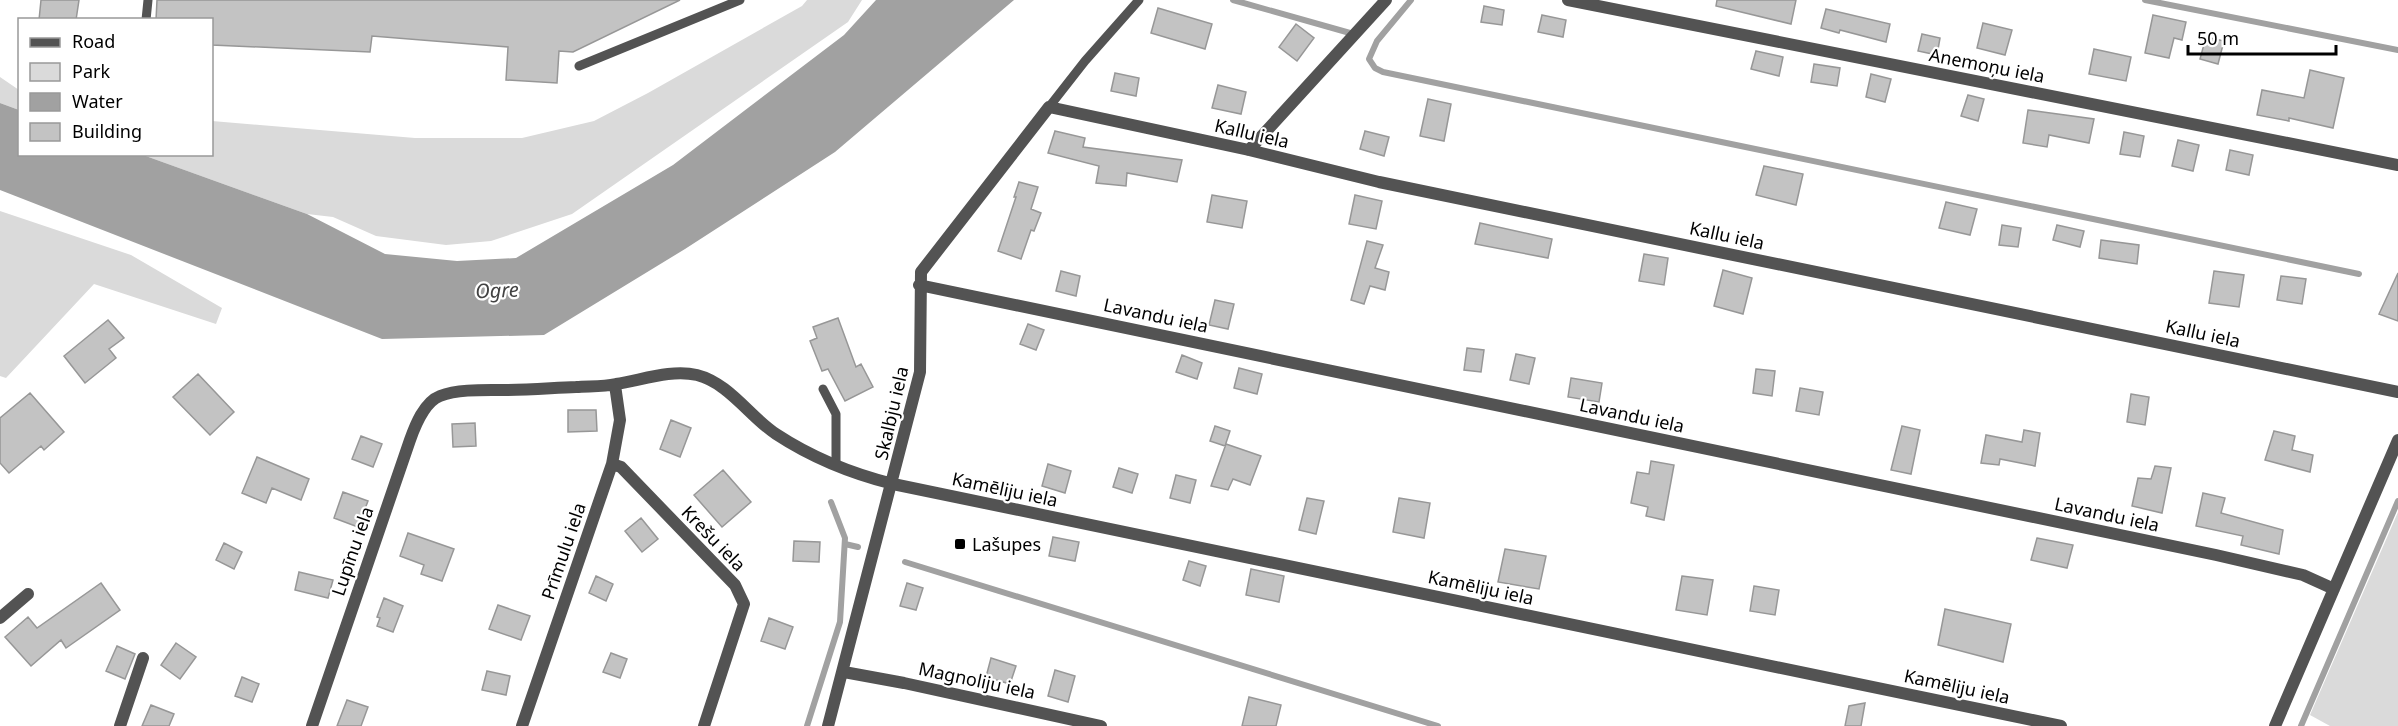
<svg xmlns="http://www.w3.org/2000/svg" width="2398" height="726" font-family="'Noto Sans',sans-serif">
<rect width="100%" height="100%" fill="#fff"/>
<!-- green -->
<path fill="#dadada" d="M807 0H862L848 22 572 214 491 241 446 245 376 236 333 217 307 214 143 155 212 154V121L415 138H522L594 121 648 93 802 6Z
M0 77 19 90V110L0 103Z
M0 211 131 255 222 308 216 324 94 284 6 378 0 376Z
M2398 512V726H2330L2310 715Z"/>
<!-- water -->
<path fill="#a1a1a1" d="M876 0H1014L835 152 685 249 544 335 382 339 0 190V103L19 110 20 154 143 155 307 214 385 254 457 261 516 258 673 165 844 35Z"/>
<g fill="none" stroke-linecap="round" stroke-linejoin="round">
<!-- stream -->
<path stroke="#a1a1a1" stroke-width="6" d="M1233 0 1350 33
M1411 0 1377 41 1369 59 1375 68 1383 72 2359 274
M2145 0 2398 50
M845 544 858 547
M905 562 1438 726
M807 726 840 622 845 538 831 502
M2301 726 2398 501"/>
</g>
<!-- building -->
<path fill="#c3c3c3" stroke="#979797" stroke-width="1.5" d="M41 0H79L76 20H39Z
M157 0H680L573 52 559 51 557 83 506 80 508 47 372 36 370 52 212 45V20H156Z
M1717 0H1796L1791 24 1716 6Z
M1484 6 1504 10 1502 25 1481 22Z
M1158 8 1212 24 1205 49 1151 33Z
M1826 9 1890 24 1886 42 1840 30 1839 33 1821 28Z
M1542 15 1566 20 1563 37 1538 32Z
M2153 15 2186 22 2182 40 2174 38 2169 58 2145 53Z
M1983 23 2012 30 2005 55 1977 48Z
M1296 24 1314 38 1297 61 1279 47Z
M1922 34 1940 38 1937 55 1918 51Z
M2206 37 2224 41 2218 64 2200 59Z
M2094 49 2131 57 2126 81 2089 74Z
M1756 51 1783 57 1779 76 1751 69Z
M1814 64 1840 68 1837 86 1811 82Z
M2310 70 2344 78 2333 128 2289 118V121L2257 115 2262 90 2304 98Z
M1115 73 1139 78 1136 96 1111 91Z
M1871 74 1891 79 1885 102 1866 97Z
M1218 85 1246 92 1241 114 1212 108Z
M1968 95 1984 99 1978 121 1961 116Z
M1428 99 1451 104 1444 141 1420 136Z
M2028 110 2094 119 2089 143 2049 135 2047 147 2023 143Z
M1055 131 1085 138 1083 147 1182 160 1177 182 1127 173 1126 186 1096 183 1099 166 1048 153Z
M1365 131 1389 137 1384 156 1360 149Z
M2124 132 2144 136 2140 157 2120 154Z
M2178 140 2199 145 2193 171 2172 166Z
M2230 150 2253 155 2249 175 2226 170Z
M1764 166 1803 174 1796 205 1756 195Z
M1019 182 1038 187 1031 209 1041 213 1034 231 1031 230 1021 259 998 251 1016 197H1014Z
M1212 195 1247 201 1242 228 1207 222Z
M1355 195 1382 201 1376 229 1349 224Z
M1946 202 1977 209 1970 235 1939 228Z
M1480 223 1552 239 1548 258 1475 244Z
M2002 225 2021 228 2018 247 1999 245Z
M2057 225 2084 231 2080 247 2053 240Z
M2101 240 2139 245 2137 264 2099 258Z
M1367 241 1383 245 1375 268 1389 272 1385 290 1370 286 1364 304 1351 300Z
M1644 254 1668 258 1664 285 1639 281Z
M1723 270 1752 278 1743 314 1714 306Z
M1061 271 1080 276 1076 296 1056 291Z
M2214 271 2244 275 2239 307 2209 303Z
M2398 273V321L2379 314Z
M2281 276 2306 279 2302 304 2277 300Z
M1215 300 1234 304 1228 329 1209 325Z
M838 318 856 367 861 364 873 387 845 401 828 369 822 371 810 341 817 338 813 327Z
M108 320 124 338 109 349 116 358 85 383 64 356Z
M1028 324 1044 330 1036 350 1020 344Z
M1467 348 1484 350 1481 372 1464 370Z
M1516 354 1535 358 1529 384 1510 380Z
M1182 355 1202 363 1197 379 1176 372Z
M1239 368 1262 374 1257 394 1234 388Z
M1756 369 1775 371 1772 396 1753 393Z
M198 374 234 412 210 435 173 397Z
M1571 378 1602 383 1599 402 1568 397Z
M1800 388 1823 392 1819 415 1796 411Z
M30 393 64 432 44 450 41 446 9 473 0 463V418Z
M2131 394 2149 397 2145 425 2127 422Z
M568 410H596L597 431 568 432Z
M671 420 691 428 680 457 660 449Z
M475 423 476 446 453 447 452 424Z
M1215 426 1230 431 1225 446 1210 441Z
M1902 426 1920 430 1911 474 1891 470Z
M2024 430 2040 433 2035 466 2000 459 1999 465 1981 463 1986 435 2022 442Z
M2274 431 2295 436 2292 450 2313 455 2310 472 2265 460Z
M361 436 382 444 373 467 352 459Z
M1226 444 1261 456 1250 485 1233 479 1228 490 1211 486Z
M257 457 309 479 301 500 272 488 266 503 242 493Z
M1651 461 1674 465 1664 520 1646 516 1648 507 1631 503 1637 472 1649 474Z
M1048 464 1071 471 1065 493 1042 486Z
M2155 466 2171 468 2162 513 2132 506 2138 478 2151 479Z
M1119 468 1138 474 1132 493 1113 487Z
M723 470 751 502 722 527 694 495Z
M1176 475 1196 480 1190 503 1170 498Z
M343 492 368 501 358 527 334 518Z
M2203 493 2225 498 2221 513 2283 530 2279 554 2241 545 2243 536 2196 526Z
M1307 498 1324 501 1316 534 1299 530Z
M1399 498 1430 503 1424 538 1393 532Z
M641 518 658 539 642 552 625 531Z
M408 533 454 549 442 581 421 574 424 565 400 556Z
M1053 537 1079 542 1075 561 1049 556Z
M2037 538 2073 545 2067 568 2031 560Z
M794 541 820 542 819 562 793 561Z
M224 543 242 552 234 569 216 560Z
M1505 549 1546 556 1539 589 1498 582Z
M1189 561 1206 566 1200 586 1183 580Z
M1251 569 1284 576 1279 602 1246 595Z
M299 572 333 580 328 598 295 590Z
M596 576 613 584 606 601 589 593Z
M1682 576 1713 580 1707 615 1676 610Z
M101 583 120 610 66 648 61 640 31 666 5 637 28 617 37 628Z
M907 583 923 588 916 610 900 606Z
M1754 586 1779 590 1775 615 1750 611Z
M384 598 403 606 393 632 377 626 380 618 377 617Z
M498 605 530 616 521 640 489 629Z
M1945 609 2011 624 2003 662 1938 645Z
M769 618 793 627 785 649 761 641Z
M176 643 196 657 180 679 161 665Z
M117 646 135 654 125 679 106 671Z
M611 653 627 659 620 678 603 672Z
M991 658 1016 666 1010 684 986 677Z
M1055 670 1075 676 1068 702 1048 696Z
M487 671 510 676 506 695 482 690Z
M242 677 259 684 252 702 235 696Z
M1249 697 1281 705 1276 726H1242Z
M347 700 368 707 361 726H337Z
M1865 703 1861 726H1845L1849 706Z
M151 705 174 714 169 726H142Z"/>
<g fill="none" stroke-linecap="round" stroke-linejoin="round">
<!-- service -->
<path stroke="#535353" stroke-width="9" d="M146 20 148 0
M579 66 740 0
M1049 107 1085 61 1139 0
M823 389 836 414V464"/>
<!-- minor -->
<path stroke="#535353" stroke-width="12" d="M1568 0 2398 165
M1249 150 1386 0
M919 285 2216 555 2303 575 2334 589
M612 464 621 467 735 585 744 604 704 726
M0 618 28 594
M844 672 904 683 1101 726
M120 726 143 658
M312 726 410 440C415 426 424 402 440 396 458 389 484 390 503 390 527 390 551 388 576 387 589 386 603 387 616 384 642 380 671 369 697 375 729 383 750 417 776 434 811 457 853 474 893 484L2061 726
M522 726 612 464 620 420 615 385
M828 726 920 372 921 272 1049 107 1249 150 1379 182 2398 392
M2275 726 2398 440"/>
</g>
<!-- markers -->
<rect fill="#000" stroke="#fff" stroke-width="2" x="954" y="538" width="12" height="12" rx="3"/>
<g text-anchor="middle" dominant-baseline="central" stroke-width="4.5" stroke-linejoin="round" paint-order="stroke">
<!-- street labels -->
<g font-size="18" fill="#000" stroke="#fff">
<text transform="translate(1987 65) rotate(11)">Anemoņu iela</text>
<text transform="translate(1252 133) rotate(13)">Kallu iela</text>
<text transform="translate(1727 235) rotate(12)">Kallu iela</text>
<text transform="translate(1156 315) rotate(12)">Lavandu iela</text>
<text transform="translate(2203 333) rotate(12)">Kallu iela</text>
<text transform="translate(891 413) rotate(-77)">Skalbju iela</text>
<text transform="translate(1632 415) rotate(12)">Lavandu iela</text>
<text transform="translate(1005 489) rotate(12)">Kamēliju iela</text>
<text transform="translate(2107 514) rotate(12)">Lavandu iela</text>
<text transform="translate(714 538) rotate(46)">Krešu iela</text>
<text transform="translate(352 551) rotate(-71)">Lupīnu iela</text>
<text transform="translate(563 551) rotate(-71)">Prīmulu iela</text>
<text transform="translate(1481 587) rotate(12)">Kamēliju iela</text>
<text transform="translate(977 680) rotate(12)">Magnoliju iela</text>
<text transform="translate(1957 686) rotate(12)">Kamēliju iela</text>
</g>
<!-- poi labels -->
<g font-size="18" fill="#000" stroke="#fff" text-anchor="start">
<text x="972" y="544">Lašupes</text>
</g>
<!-- water labels -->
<g font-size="20" font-style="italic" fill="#424242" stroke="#fff">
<text transform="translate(497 290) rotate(-2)">Ogre</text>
</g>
</g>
<!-- legend -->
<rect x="18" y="18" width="195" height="138" fill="#ffffff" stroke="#999999" stroke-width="1.5"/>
<rect x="30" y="38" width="30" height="9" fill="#535353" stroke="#999999" stroke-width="1.5"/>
<text x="72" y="48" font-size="18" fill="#000000">Road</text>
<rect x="30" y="63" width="30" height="18" fill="#dadada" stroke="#999999" stroke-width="1.5"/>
<text x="72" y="78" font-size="18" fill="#000000">Park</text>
<rect x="30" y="93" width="30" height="18" fill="#a1a1a1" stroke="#999999" stroke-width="1.5"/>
<text x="72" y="108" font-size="18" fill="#000000">Water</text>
<rect x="30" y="123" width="30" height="18" fill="#c3c3c3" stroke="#999999" stroke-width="1.5"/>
<text x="72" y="138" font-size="18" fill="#000000">Building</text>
<!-- scale -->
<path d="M2188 45v9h148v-9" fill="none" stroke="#000000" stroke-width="3"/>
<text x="2197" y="45" font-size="18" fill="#000000" stroke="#ffffff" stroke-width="4.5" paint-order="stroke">50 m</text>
</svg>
